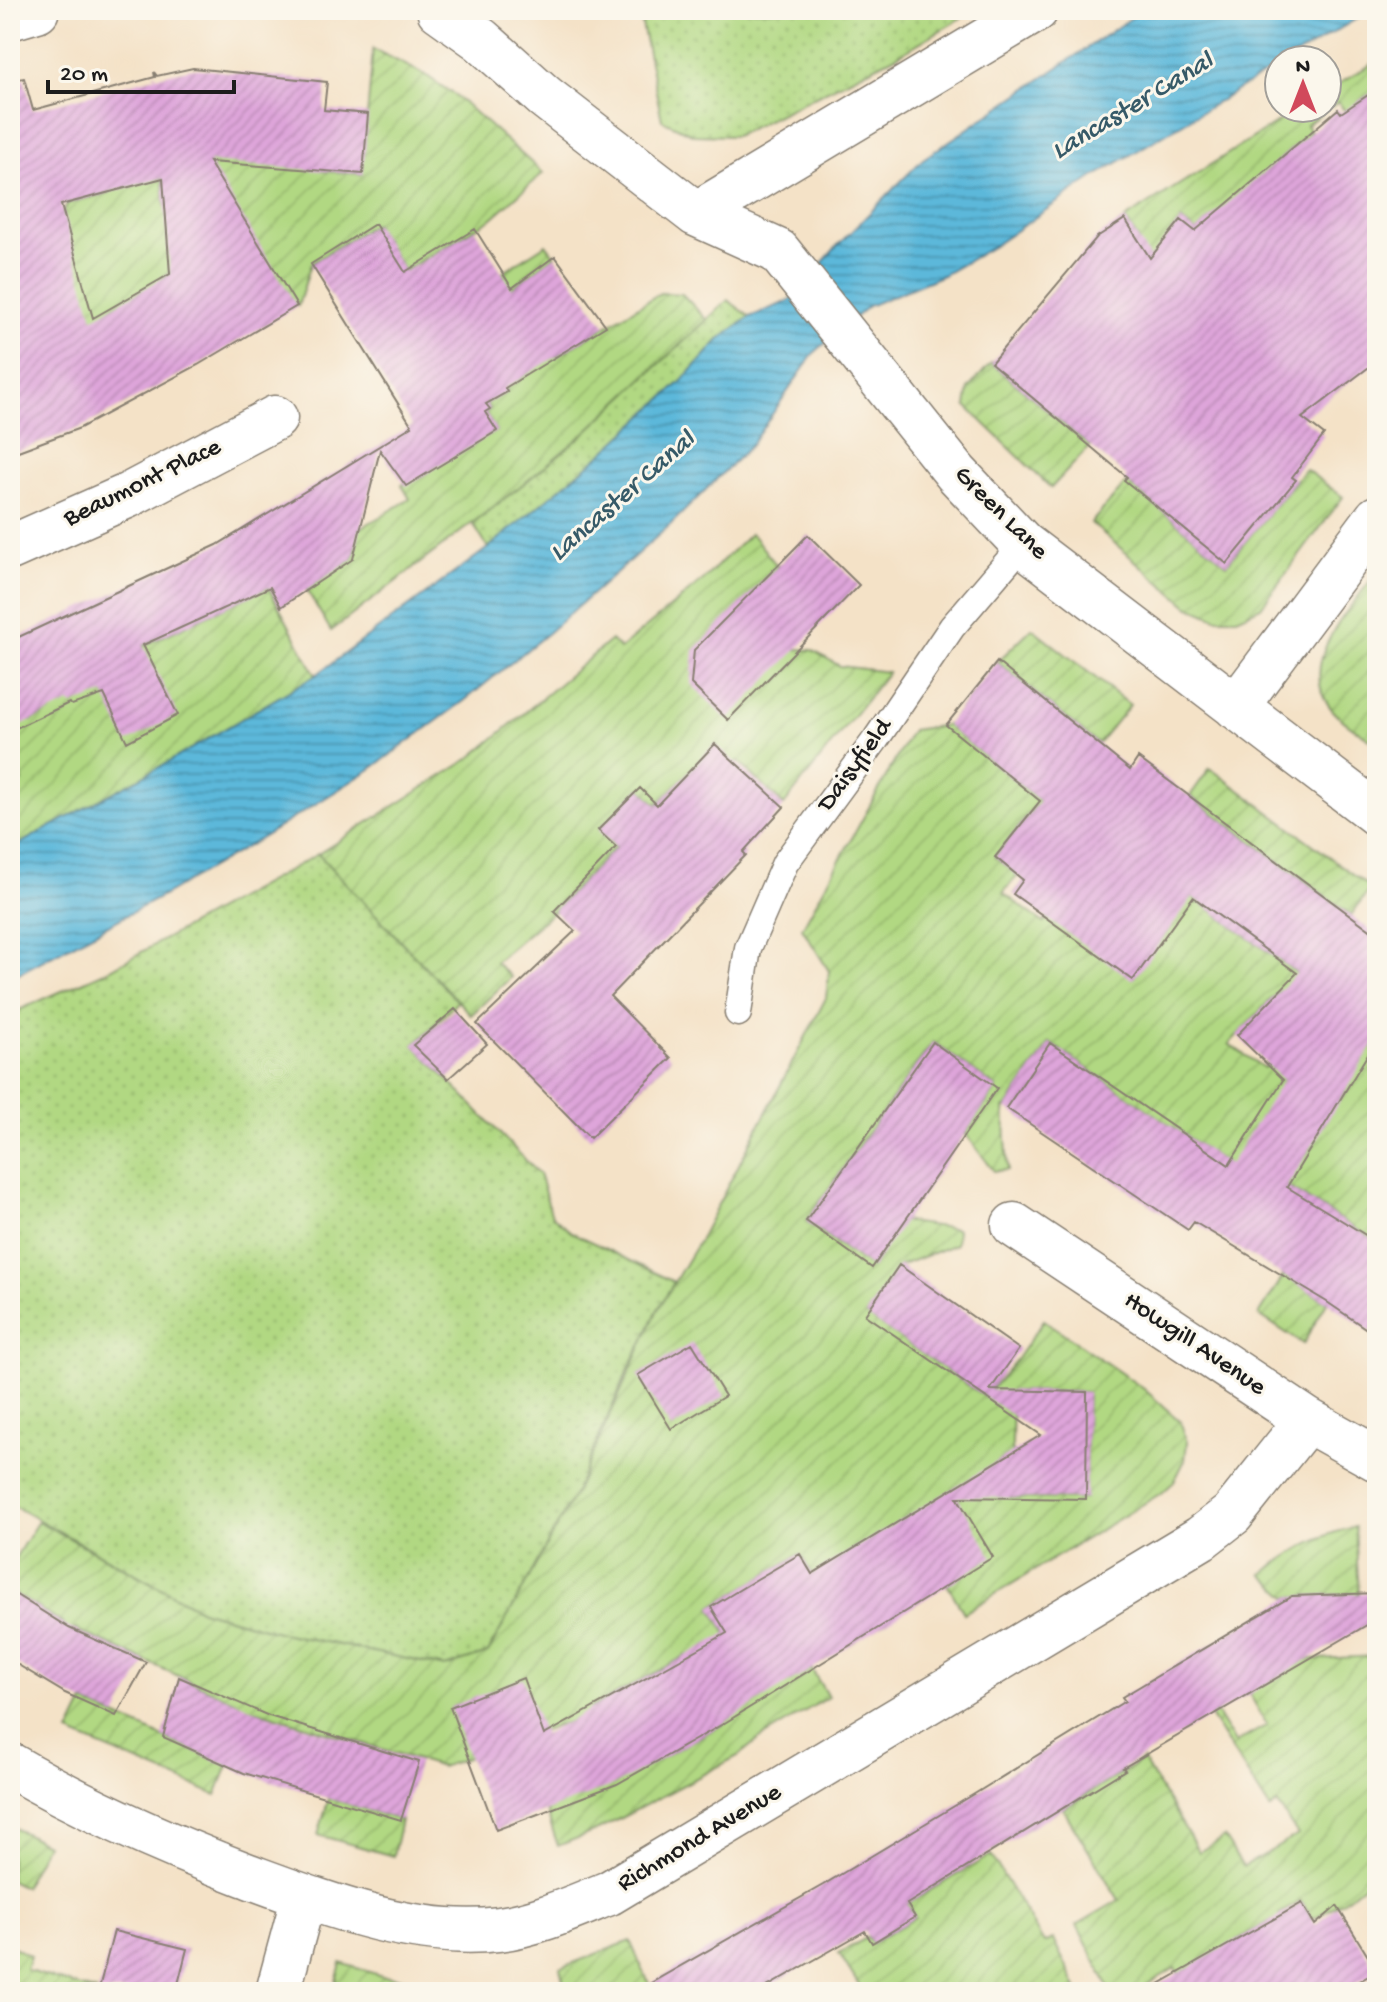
<svg xmlns="http://www.w3.org/2000/svg" width="1387" height="2002" font-family="'Gochi Hand',sans-serif">
<defs>
<pattern id="grass-dots" width="8" height="8" patternUnits="userSpaceOnUse" patternTransform="scale(2)"><rect width="8" height="8" fill="#b1d882"/><path d="M2 2h.1M6 6h.1" fill="none" stroke="#98b970" stroke-width="1.8" stroke-linecap="round"/></pattern>
<pattern id="garden-furrows" width="10" height="10" patternUnits="userSpaceOnUse" patternTransform="scale(2)"><rect width="10" height="10" fill="#b1d882"/><path d="M-1 1l2-2M0 10L10 0M9 11l2-2" fill="none" stroke="#98b970"/></pattern>
<pattern id="water-rules" width="6" height="5" patternUnits="userSpaceOnUse" patternTransform="scale(2)"><rect width="6" height="5" fill="#5cb8da"/><path d="M0 2.5h6" fill="none" stroke="#4b95b0"/></pattern>
<pattern id="building-hatch" width="6" height="6" patternUnits="userSpaceOnUse" patternTransform="scale(2)"><rect width="6" height="6" fill="#dea5da"/><path d="M-1 1l2-2M0 6l6-6M5 7l2-2" fill="none" stroke="#be8dba"/></pattern>
</defs>
<rect width="100%" height="100%" fill="#fbf7ec"/>
<filter id="ink" filterUnits="userSpaceOnUse"><feTurbulence type="fractalNoise" baseFrequency=".0125" numOctaves="2"/><feDisplacementMap in="SourceGraphic" scale="16" xChannelSelector="R" yChannelSelector="G"/><feConvolveMatrix kernelMatrix="1 2 1 2 8 2 1 2 1" color-interpolation-filters="sRGB"/></filter>
<filter id="wash" filterUnits="userSpaceOnUse"><feTurbulence type="fractalNoise" baseFrequency=".006" numOctaves="4" result="noise"/><feDisplacementMap in="SourceGraphic" scale="32" xChannelSelector="R" yChannelSelector="G"/><feGaussianBlur stdDeviation="1.8" result="paint"/><feColorMatrix in="noise" values="0 0 0 0 0 0 0 0 0 0 0 0 0 0 0 0 0 1.4 0 .05"/><feComposite in="paint" operator="in"/></filter>
<g filter="url(#wash)">
<rect width="100%" height="100%" fill="#f4e2c7"/>
<!-- grass -->
<path fill="url(#grass-dots)" stroke="#667a4f" stroke-width="2" d="M639 10H975L898 55 735 136 694 135 662 120Z
M728 300 750 317 721 338 683 380 604 452 488 548 473 524 579 438Z
M318 854 458 1001 414 1045 539 1174 552 1216 571 1232 674 1282 628 1370 576 1491 488 1653 445 1667 281 1633 201 1610 10 1504V1014L107 971Z"/>
<!-- garden -->
<path fill="url(#garden-furrows)" stroke="#667a4f" stroke-width="2" fill-rule="evenodd" d="M373 49 424 74 456 96 543 173 491 219 404 271 374 224 311 264 298 306 198 258 165 277 173 292 87 338 10 235 63 213 68 203 108 193 103 174 161 158 165 204 204 148 319 161 324 171 362 174Z
M1377 61V135H1363L1338 102 1306 125 1341 174 1236 263 1181 220 1215 291 1096 267 1138 239 1125 219 1300 108H1327V91Z
M546 244 555 256 499 298 557 356 660 293 682 294 707 320 579 438 526 482 331 631 301 580 330 565 342 566 353 559 356 547 349 535 410 499 402 485 496 431 485 412 490 409 486 404 507 391 488 361 444 310Z
M991 363 1090 446 1051 488 966 406 969 388Z
M1305 469 1343 497 1261 607 1237 618H1216L1188 606 1091 523 1127 482 1227 564Z
M751 533 777 566 796 649 812 650 840 666 888 672 784 805 738 761 724 776 682 781 657 805 640 788 599 829 616 847 554 911 495 962 511 977 471 1015 318 854 472 757 611 640 620 649 703 580Z
M1377 572V661L1370 671 1377 677V744C1359 731 1335 719 1325 699 1302 654 1353 606 1377 572Z
M268 587 316 675 165 764 10 849V787L23 781 10 751V717L31 721 51 711 85 673Z
M1032 628 1130 705 1098 744 997 662Z
M947 725 1048 807H1035L995 857 1018 875 1003 893 1044 923 1089 863 1091 822 1305 979 1277 993 1229 1044 1264 1068 1280 1053 1335 1017 1377 1044V1242L1281 1183 1231 1167 1050 1043 1006 1108 1004 1107 1008 1170 994 1171 965 1133 997 1088 933 1042 806 1221 869 1266 901 1221 957 1229 956 1244 899 1266 866 1315 985 1397 1016 1360 1044 1320 1144 1389 1180 1421 1187 1441 1185 1460 1174 1482 1163 1492 964 1613 947 1584 814 1577 800 1554 711 1607 764 1696 811 1668 828 1697 758 1740 738 1756 600 1829 558 1846 546 1810 571 1721 441 1767 251 1709 216 1795 69 1733 84 1702 211 1758 236 1702 75 1629 72 1633 62 1623 10 1591V1566L38 1521 201 1610 281 1633 445 1667 488 1653 576 1491 657 1311 700 1239 826 998 829 971 802 928 912 730ZM1013 1391 1087 1392 1085 1499 1011 1498ZM685 1656 723 1724 629 1776 591 1708Z
M1210 768 1371 888 1351 915 1190 796Z
M1284 1275 1327 1302 1303 1344 1259 1315Z
M1355 1527 1359 1594 1288 1597 1262 1574C1292 1552 1319 1534 1355 1527Z
M1377 1656V1873L1344 1901 1312 1919 1301 1901 1279 1914 1290 1933 1278 1940 1267 1923 1239 1939 1190 1991 1175 1968 1135 1992H1111L1077 1925 1119 1900 1063 1809 1143 1760 1199 1852 1224 1837 1243 1867 1298 1835 1277 1804 1270 1809 1210 1716 1216 1712 1235 1743 1267 1725 1249 1693 1275 1661Z
M329 1798 401 1820 393 1856 318 1835Z
M10 1826 46 1844 24 1887 10 1880Z
M991 1855 1044 1943 1053 1939 1079 1992H863L839 1953 868 1937 872 1943 915 1918 907 1904Z
M630 1941 653 1992H645L643 1987 626 1992H566L560 1968Z
M10 1945 30 1956 26 1970 98 1992H10Z
M341 1963 382 1976 464 1985 465 1992H333Z"/>
<!-- water -->
<path fill="url(#water-rules)" stroke="#3c6a7b" stroke-width="2" d="M1143 10H1371L1288 60H1279V65L1094 177 992 247 943 275 868 306 814 353 751 445 670 525 549 632 464 701 371 769 265 836 168 893 10 978V849L165 764 316 675 488 548 604 452 683 380 721 338 750 317 789 301 837 246 923 159Z"/>
<g id="blocks">
<!-- building -->
<path fill="url(#building-hatch)" fill-rule="evenodd" d="M193 68 327 82 324 110 368 114 363 174 209 162 297 306 198 365 80 428 10 454V80L24 78 33 110 155 77 154 72 157 76ZM163 178 170 274 93 318 61 205Z
M1377 89V361L1302 418 1324 435 1292 477 1296 480 1227 564 1124 480 1127 477 991 363 1097 237 1125 219 1150 258 1181 220 1195 231 1338 109 1341 113Z
M375 224 405 272 475 229 512 288 555 256 606 326 505 388 507 392 486 404 490 409 485 412 497 431 406 486 380 450 353 559 281 607 270 587 143 645 178 715 127 742 104 694 72 705 69 703 10 731V641L217 545 412 426 311 264Z
M808 535 859 585 728 720 691 684 694 650Z
M997 662 1130 770 1138 758 1377 935V1039L1287 1187 1377 1242V1336L1327 1302 1194 1222 1188 1230 1006 1108 1050 1043 1229 1165 1283 1080 1237 1035 1297 973 1193 897 1133 980 1013 894 1023 880 995 857 1040 801 946 725Z
M715 744 784 807 743 852 746 855 610 996 671 1058 590 1138 477 1024 575 931 554 911 616 847 598 830 640 788 657 805Z
M455 1009 487 1044 448 1079 413 1045Z
M933 1042 997 1088 872 1268 806 1221Z
M899 1265 1019 1349 990 1390 1087 1392 1086 1499 957 1497 993 1557 723 1724 617 1784 496 1830 450 1707 523 1678 544 1735 727 1633 711 1607 757 1579 800 1554 812 1574 1041 1435 865 1315Z
M692 1343 725 1396 671 1429 638 1375Z
M10 1591 69 1628 146 1662 116 1716 65 1693 10 1660Z
M1377 1593V1619L1123 1768 1125 1770 907 1904 915 1917 872 1943 865 1931 758 1992H635L823 1885 976 1793 1125 1701 1122 1697 1292 1596Z
M179 1677 269 1716 419 1762 401 1820 244 1773 163 1737Z
M1302 1903 1315 1925 1337 1906 1377 1971 1341 1992H1145Z
M114 1931 187 1949 176 1992H98Z"/>
</g>
</g>
<g filter="url(#ink)">
<use href="#blocks" fill-opacity="0" stroke="#887f72" stroke-width="2"/>
<g fill="none" stroke-linecap="round" stroke-linejoin="round">
<defs>
<path id="lane" d="M738 1013 748 948 785 863 876 739 952 627 1023 544"/>
<path id="street" d="M439 10 481 40 545 97 696 214 778 251 956 473 1023 544 1377 814
M10 18 37 10
M696 214 1036 10
M10 548 127 496 275 418
M1236 707 1377 518
M1014 1225 1307 1420 1377 1459
M10 1765C85 1809 165 1844 246 1875 325 1904 414 1939 499 1929 537 1924 574 1907 609 1893L1201 1538 1232 1514 1307 1420
M278 1992 304 1896"/>
</defs>
<!-- lane casing -->
<use href="#lane" stroke="#887f72" stroke-width="29"/>
<!-- street casing -->
<use href="#street" stroke="#887f72" stroke-width="47"/>
<!-- lane -->
<use href="#lane" stroke="#fff" stroke-width="26"/>
<!-- street -->
<use href="#street" stroke="#fff" stroke-width="44"/>
</g>
</g>
<g text-anchor="middle" dominant-baseline="central" stroke-width="6" stroke-linejoin="round" paint-order="stroke">
<!-- street labels -->
<g font-size="26" fill="#1c1c1c" stroke="#fbf7ec">
<text transform="translate(143 484) rotate(-26)">Beaumont Place</text>
<text transform="translate(1000 514) rotate(45)">Green Lane</text>
<text transform="translate(856 766) rotate(-54)">Daisyfield</text>
<text transform="translate(1194 1345) rotate(34)">Howgill Avenue</text>
<text transform="translate(700 1839) rotate(-31)">Richmond Avenue</text>
</g>
<!-- water labels -->
<g font-size="28" font-style="italic" fill="#365a68" stroke="#fbf7ec">
<text transform="translate(1133 107) rotate(-31)">Lancaster Canal</text>
<text transform="translate(623 497) rotate(-41)">Lancaster Canal</text>
</g>
</g>
<!-- margin -->
<rect width="1387" height="2002" fill="none" stroke="#fbf7ec" stroke-width="40"/>
<!-- north arrow -->
<g transform="translate(1303 84)"><circle r="38" fill="#fbf7ec" stroke="#a29f99" stroke-width="2"/>
<path d="M0-6L14 30L0 20L-14 30Z" fill="#d1495b"/>
<text y="-12" font-size="22" font-weight="bold" text-anchor="middle" fill="#1c1c1c">N</text>
</g>
<!-- scale -->
<path d="M48 80v12h186v-12" fill="none" stroke="#1c1c1c" stroke-width="4"/>
<text x="60" y="80" font-size="24" fill="#1c1c1c" stroke="#fbf7ec" stroke-width="6" paint-order="stroke">20 m</text>
</svg>
